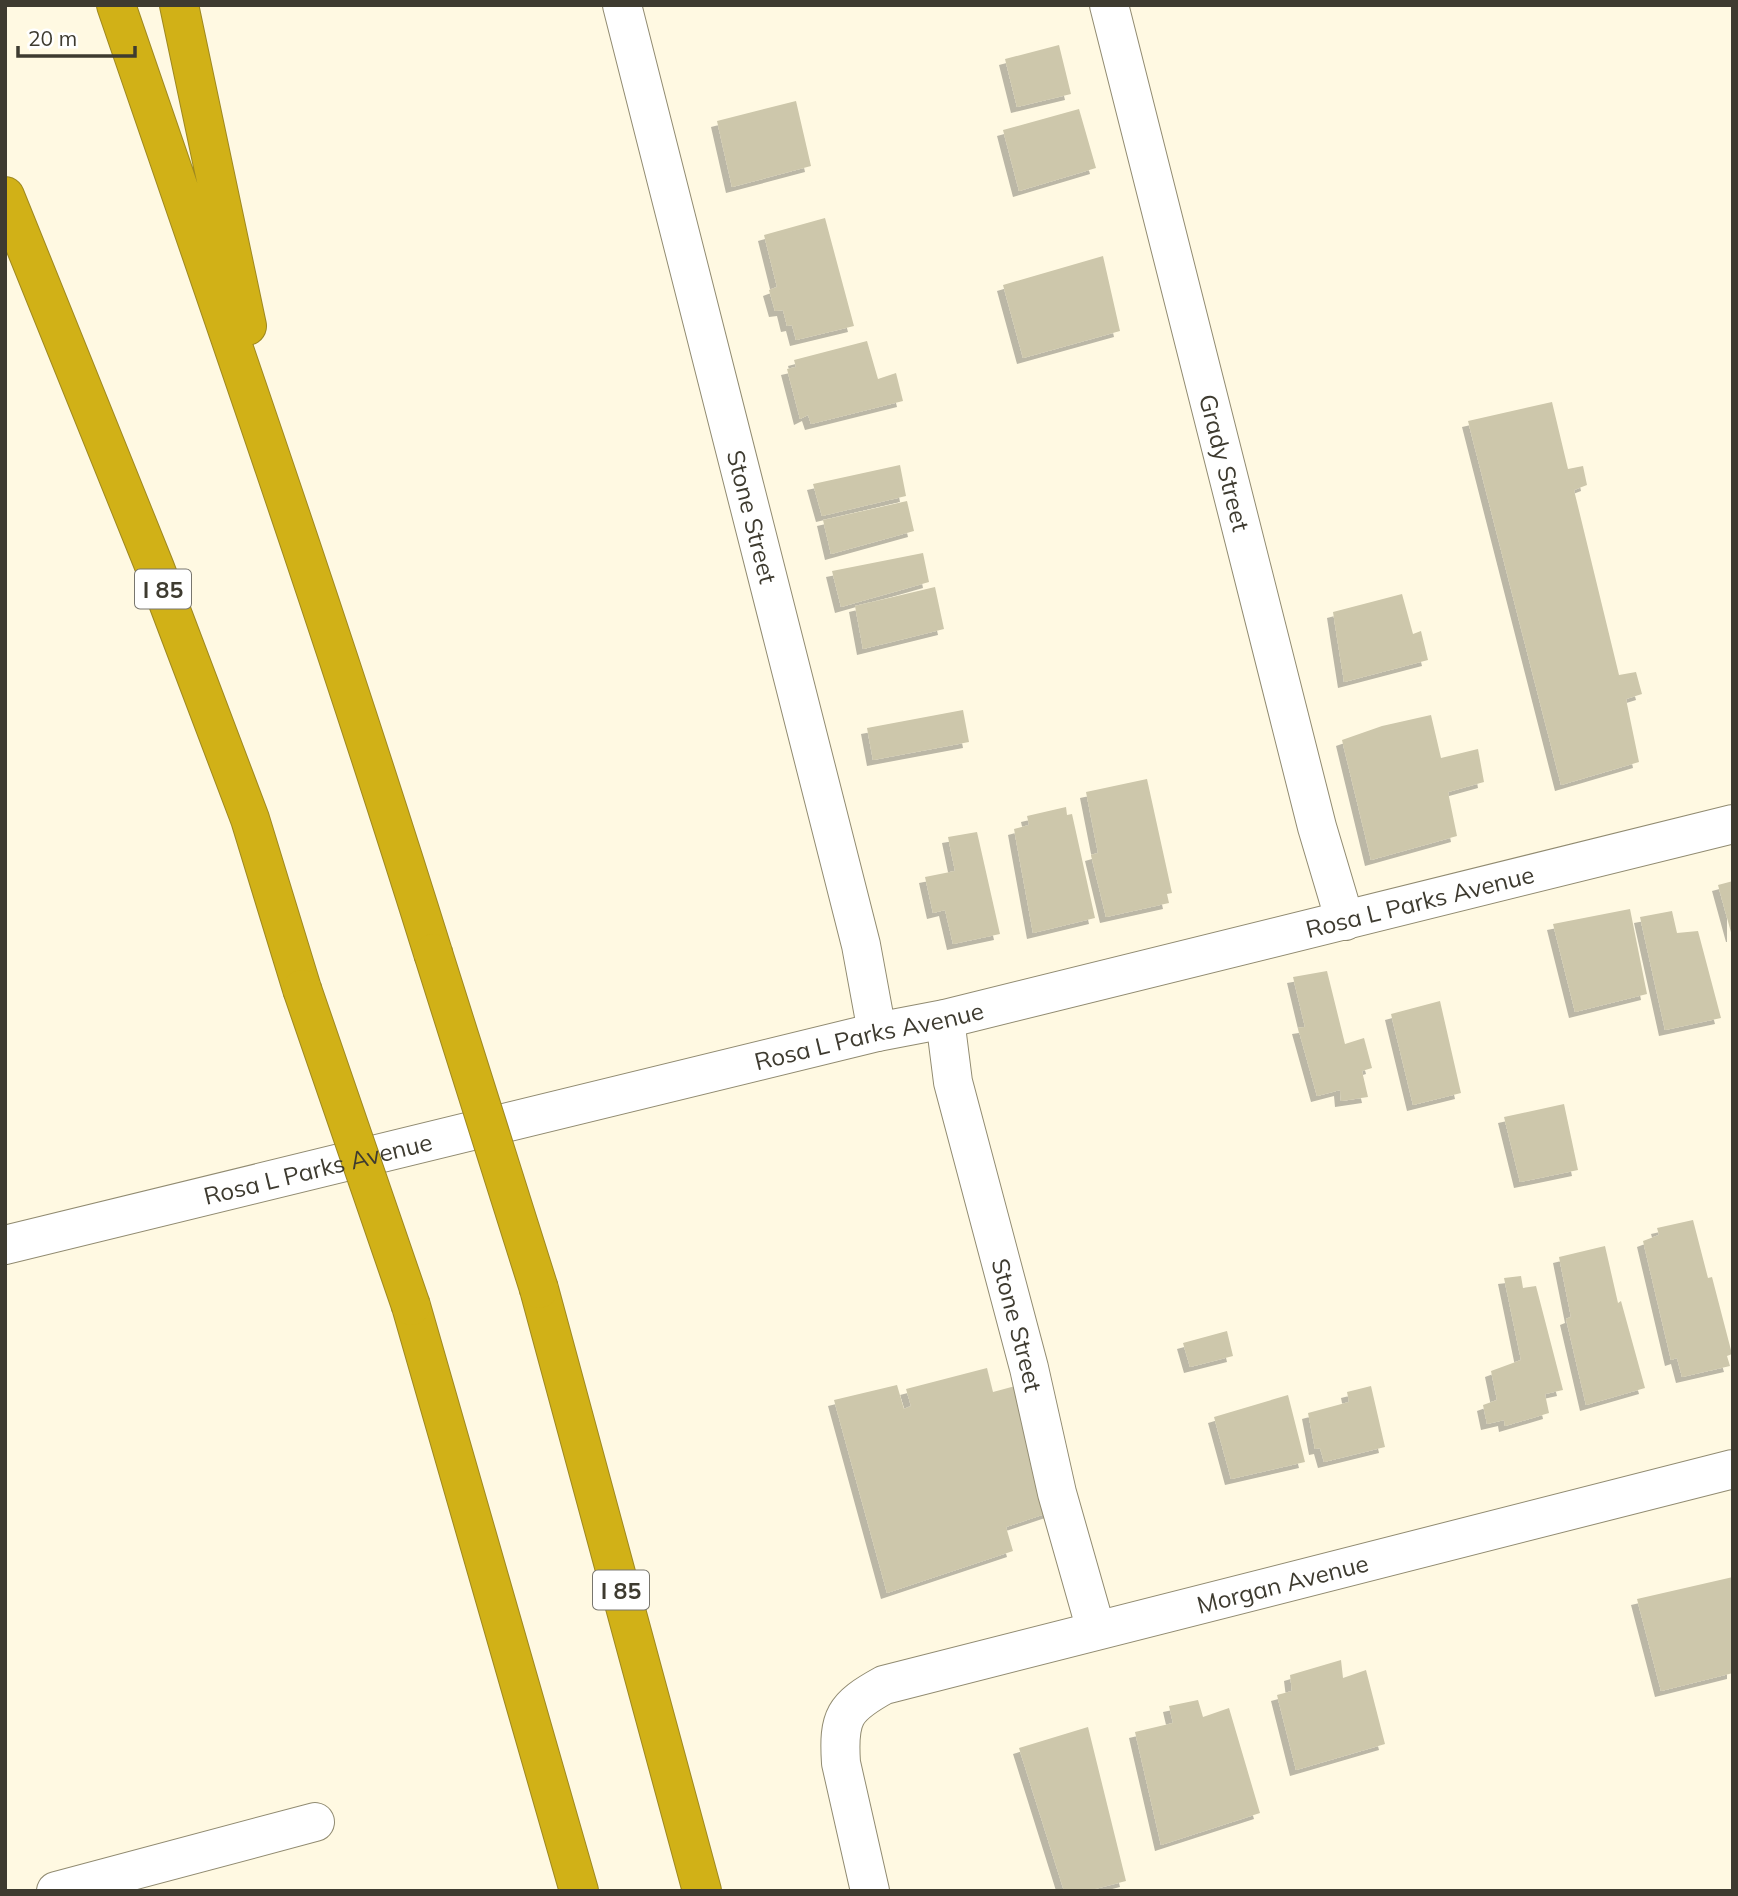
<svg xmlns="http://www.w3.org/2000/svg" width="1738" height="1896" font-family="Mulish,sans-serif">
<defs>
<filter id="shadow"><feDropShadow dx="-6" dy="6" stdDeviation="0" flood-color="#0004"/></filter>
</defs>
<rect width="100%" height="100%" fill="#fff9e2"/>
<!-- building -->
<path fill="#cdc7ab" filter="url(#shadow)" d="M1059 45 1071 94 1017 107 1005 59Z
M796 101 811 166 732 187 717 121Z
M1079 109 1096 168 1019 191 1003 130Z
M825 218 854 326 796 340 792 325 787 326 783 310 775 311 769 290 777 287 764 235Z
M1103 256 1120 331 1023 358 1003 285Z
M867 341 878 379 896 373 903 401 811 424 808 415 800 419 787 369 796 367 794 360Z
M1552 402 1568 469 1583 466 1587 485 1574 490 1619 675 1636 672 1642 694 1626 699 1639 762 1561 785 1468 421Z
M900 465 906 496 822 516 813 484Z
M907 501 914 531 831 554 823 520Z
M923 553 929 582 841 607 832 571Z
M935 587 944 629 863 649 855 606Z
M1402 594 1413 634 1421 631 1428 660 1344 682 1333 612Z
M963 710 969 742 873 760 867 728Z
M1431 715 1441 758 1478 749 1484 782 1448 792 1457 836 1371 860 1342 740 1382 726Z
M1147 779 1172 893 1167 894 1169 903 1106 917 1091 855 1098 853 1086 792Z
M1066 807 1067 815 1072 814 1095 918 1033 933 1014 829 1029 825 1027 816Z
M977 832 1000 934 953 944 945 910 933 913 925 877 955 871 948 837Z
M1733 881V936H1732L1718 885Z
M1630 909 1647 994 1575 1012 1553 924Z
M1672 911 1677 933 1698 931 1721 1018 1665 1030 1640 917Z
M1327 971 1345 1044 1364 1038 1372 1068 1362 1071 1368 1097 1341 1101 1340 1090 1317 1096 1298 1028 1305 1027 1293 977Z
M1440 1001 1461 1093 1413 1105 1391 1014Z
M1564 1104 1578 1170 1520 1182 1504 1117Z
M1693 1220 1708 1278 1712 1277 1732 1354 1727 1356 1730 1366 1682 1377 1677 1358 1671 1360 1643 1241 1659 1235 1657 1228Z
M1605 1246 1618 1303 1621 1301 1645 1388 1586 1405 1566 1319 1571 1317 1559 1257Z
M1521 1276 1523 1288 1536 1286 1563 1390 1545 1394 1549 1413 1505 1426 1504 1420 1487 1424 1483 1405 1497 1400 1491 1371 1521 1360 1504 1278Z
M1227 1331 1233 1356 1190 1367 1183 1343Z
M987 1368 993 1392 1019 1385 1051 1512 1006 1527 1013 1551 887 1593 834 1400 897 1385 904 1409 911 1406 906 1389Z
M1371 1386 1385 1447 1324 1462 1320 1448 1315 1449 1308 1413 1349 1402 1347 1392Z
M1288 1395 1305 1462 1231 1479 1214 1417Z
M1733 1577V1673L1661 1691 1637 1599Z
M1341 1660 1343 1678 1366 1670 1385 1744 1296 1770 1277 1695 1292 1691 1290 1675Z
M1198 1700 1203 1717 1229 1708 1260 1813 1161 1845 1135 1732 1173 1723 1169 1706Z
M1088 1727 1126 1881 1087 1891H1064L1019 1748Z"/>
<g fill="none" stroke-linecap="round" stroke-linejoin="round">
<defs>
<g id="street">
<path id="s1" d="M622 5 861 945 877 1032"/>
<path id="s2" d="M1109 5 1317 827 1345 921"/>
<path id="s3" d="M945 1019 953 1082 1029 1368 1057 1493 1096 1630"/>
<path d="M56 1891 315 1822"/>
<path id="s4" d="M870 1891 841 1763C838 1717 844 1707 884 1685L1733 1469"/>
</g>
<g id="secondary">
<path id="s5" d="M5 1245 877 1032 945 1019 1733 824"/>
</g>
<path id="highway" d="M116 5C224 320 334 635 433 953
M179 5 247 326
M5 196 155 568 250 819 302 989
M539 1289 702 1891
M411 1306 579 1891"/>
</defs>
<!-- street casing -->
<use href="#street" stroke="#918b71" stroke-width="40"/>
<!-- secondary casing -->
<use href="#secondary" stroke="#918b71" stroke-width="40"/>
<!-- highway casing -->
<use href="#highway" stroke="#9e8820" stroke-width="40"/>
<!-- street -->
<use href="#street" stroke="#fff" stroke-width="38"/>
<!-- secondary -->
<use href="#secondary" stroke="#fff" stroke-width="38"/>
<!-- highway -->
<use href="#highway" stroke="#d1b117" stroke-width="38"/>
<defs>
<path id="highway-bridge" d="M433 953 539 1289
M302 989 411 1306"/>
</defs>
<!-- highway-bridge casing -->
<use href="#highway-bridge" stroke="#9e8820" stroke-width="40" stroke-linecap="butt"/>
<!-- highway-bridge -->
<use href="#highway-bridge" stroke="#d1b117" stroke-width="38"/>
</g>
<g text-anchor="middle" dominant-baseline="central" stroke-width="7" stroke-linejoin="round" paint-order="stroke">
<!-- shield labels -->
<g fill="#fff" stroke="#78766e" stroke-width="2">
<rect x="135" y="569.5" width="56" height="39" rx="5"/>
<rect x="593" y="1570.5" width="56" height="39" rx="5"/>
</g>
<g font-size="23" font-weight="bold" fill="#3e3b30">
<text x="163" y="589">I 85</text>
<text x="621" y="1590">I 85</text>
</g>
<!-- street labels -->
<g font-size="24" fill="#3e3b30" stroke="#fff">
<text stroke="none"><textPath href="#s2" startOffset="472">Grady Street</textPath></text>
<text stroke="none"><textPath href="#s1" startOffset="528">Stone Street</textPath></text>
<text stroke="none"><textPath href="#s5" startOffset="1456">Rosa L Parks Avenue</textPath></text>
<text stroke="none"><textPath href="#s5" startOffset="889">Rosa L Parks Avenue</textPath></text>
<text stroke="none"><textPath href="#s5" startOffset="322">Rosa L Parks Avenue</textPath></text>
<text stroke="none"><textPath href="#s3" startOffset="315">Stone Street</textPath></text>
<text stroke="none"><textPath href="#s4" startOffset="640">Morgan Avenue</textPath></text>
</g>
</g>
<!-- border -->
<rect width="1738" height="1896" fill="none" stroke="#3e3b30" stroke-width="14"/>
<!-- scale -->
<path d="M18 46v10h117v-10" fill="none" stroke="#3e3b30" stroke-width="3.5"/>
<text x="28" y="46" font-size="21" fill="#3e3b30" stroke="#ffffff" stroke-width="5" paint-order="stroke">20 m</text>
</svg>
